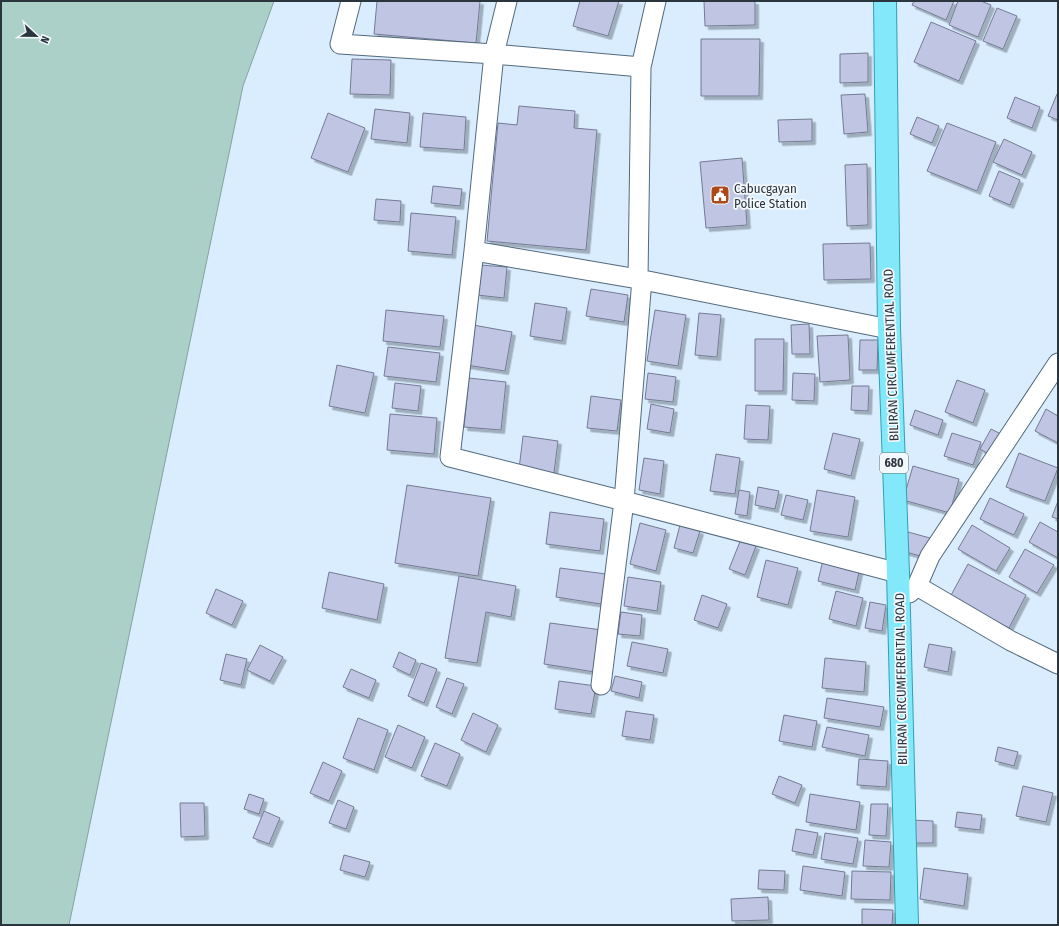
<svg xmlns="http://www.w3.org/2000/svg" width="1059" height="926" font-family="'Fira Sans Condensed',sans-serif">
<defs>
<filter id="shadow"><feDropShadow dx="3.5" dy="3.5" stdDeviation="0" flood-color="#0004"/></filter>
</defs>
<rect width="100%" height="100%" fill="#d9edff"/>
<!-- water -->
<path fill="#abd0c8" stroke="#85a29e" d="M1 1H274L243 86 69 925H1Z"/>
<!-- building -->
<path fill="#bfc5e2" stroke="#757a94" filter="url(#shadow)" d="M377 1H480L476 43 374 34Z
M580 1H619L608 36 573 26Z
M704 1H755V25L705 26Z
M914 1H954L946 20 912 5Z
M958 1H981L991 5 978 37 949 25Z
M997 8 1017 16 1003 49 983 41Z
M931 22 976 41 959 81 914 62Z
M701 39H760L759 96H701Z
M868 53V82L840 83V54Z
M352 59 391 60 390 95 350 94Z
M865 94 868 132 844 134 841 95Z
M1057 94 1058 95V120L1048 116Z
M1015 97 1040 107 1032 128 1007 118Z
M519 106 575 111 574 128 597 130 586 250 487 241 498 123 517 125Z
M375 109 410 113 407 143 371 139Z
M328 113 365 128 348 172 311 158Z
M423 113 466 117 464 150 420 147Z
M917 117 939 126 932 143 910 134Z
M812 119V141L779 142 778 120Z
M947 123 996 142 977 191 927 171Z
M1004 139 1032 152 1022 175 993 162Z
M742 158 747 225 706 228 700 162Z
M867 164 868 225 847 226 845 165Z
M999 171 1020 180 1010 205 989 196Z
M433 186 462 189 460 206 431 203Z
M376 199 401 201 400 222 374 220Z
M411 213 456 217 452 255 408 251Z
M870 243 871 279 824 280 823 244Z
M480 265 507 267 504 298 477 295Z
M591 289 628 295 624 322 586 316Z
M535 303 567 308 562 341 530 336Z
M386 310 444 316 440 347 383 341Z
M655 310 686 315 678 366 647 361Z
M699 313 721 315 717 357 695 355Z
M809 324 810 354H792L791 325Z
M473 325 512 332 505 371 466 365Z
M848 335 850 380 820 382 817 336Z
M755 339H784L783 391H755Z
M860 340H878L877 370H859Z
M388 347 440 353 436 382 384 376Z
M337 365 374 373 365 413 329 406Z
M648 373 676 377 673 402 645 399Z
M793 373 815 374 814 401 792 400Z
M469 378 506 382 501 430 464 427Z
M957 380 985 390 973 423 945 412Z
M395 383 421 386 418 411 392 408Z
M852 386H869L868 411 851 410Z
M591 396 621 400 617 431 587 428Z
M651 404 674 409 670 433 647 429Z
M746 405 770 406 768 440 744 439Z
M1046 409 1058 416V443L1035 431Z
M915 410 943 420 938 435 910 425Z
M390 414 437 418 434 454 387 450Z
M991 429 1003 435 992 456 980 449Z
M833 433 860 439 851 476 824 469Z
M952 433 981 442 973 465 944 456Z
M523 436 558 441 554 473 519 469Z
M1019 453 1058 468 1045 501 1006 487Z
M716 454 740 458 735 494 710 491Z
M644 458 664 461 660 494 639 490Z
M913 466 959 479 950 513 903 500Z
M407 485 491 498 478 576 395 563Z
M758 487 779 491 775 509 755 505Z
M739 490 750 492 747 516 735 514Z
M817 490 855 497 848 537 810 531Z
M786 495 808 500 803 520 781 515Z
M990 498 1024 514 1014 535 980 519Z
M1058 501V519L1052 517Z
M550 512 604 519 600 551 546 544Z
M1040 522 1058 532V558L1029 542Z
M640 523 666 530 656 571 630 564Z
M680 525 700 531 693 553 674 548Z
M972 525 1010 548 996 571 958 549Z
M908 532 930 538 924 557 902 551Z
M741 539 756 546 745 575 729 569Z
M1025 549 1054 565 1037 593 1009 577Z
M766 560 798 568 788 605 757 597Z
M823 560 860 568 855 590 818 581Z
M968 564 1026 595 1009 628 950 597Z
M560 568 606 574 601 604 556 597Z
M329 572 384 584 377 620 322 608Z
M459 576 516 586 511 617 486 612 477 663 445 658Z
M628 577 661 582 657 611 624 606Z
M216 589 243 601 232 625 206 613Z
M836 591 863 598 856 626 829 619Z
M702 595 727 604 718 628 694 620Z
M870 602 886 605 882 631 865 628Z
M621 612 642 615 640 636 618 634Z
M550 623 602 630 595 672 544 664Z
M632 642 668 649 663 673 627 666Z
M929 644 952 648 948 672 924 667Z
M260 645 283 657 270 681 247 670Z
M399 652 416 660 410 675 393 667Z
M226 654 247 659 241 685 220 680Z
M825 658 866 662 864 692 822 688Z
M421 663 437 669 424 703 408 696Z
M351 669 376 680 369 698 343 687Z
M615 676 642 682 639 698 611 691Z
M447 678 464 684 452 714 436 707Z
M559 681 596 686 591 714 555 709Z
M827 698 884 707 880 727 824 718Z
M626 711 654 715 650 740 622 736Z
M473 713 498 725 486 752 461 740Z
M784 715 817 721 812 747 779 741Z
M358 718 388 730 374 770 343 758Z
M398 725 425 737 412 768 385 757Z
M827 727 869 735 865 756 822 747Z
M435 743 460 754 447 786 421 776Z
M998 747 1018 752 1014 766 995 761Z
M859 759 888 761 886 787 857 785Z
M323 762 342 771 329 801 310 793Z
M779 776 802 785 795 803 772 794Z
M1023 786 1053 793 1046 822 1016 816Z
M249 794 264 799 259 814 244 809Z
M810 794 860 802 856 830 806 822Z
M338 800 354 807 346 829 329 823Z
M180 803H204L205 836 181 837Z
M871 804H888L886 836 869 835Z
M264 811 280 818 269 844 253 838Z
M957 812 982 815 980 830 955 827Z
M910 820 933 821V843H909Z
M796 829 818 833 813 855 792 851Z
M825 833 858 838 853 864 821 859Z
M865 840 891 842 889 867 863 866Z
M344 855 370 862 365 877 340 870Z
M803 866 845 872 842 896 800 890Z
M924 868 968 874 964 906 920 899Z
M759 870 785 871 784 890 758 889Z
M852 871 891 872 890 900 851 899Z
M768 897 769 920 732 921 731 899Z
M862 909 893 910 892 925H862Z"/>
<g fill="none" stroke-linecap="round" stroke-linejoin="round">
<defs>
<path id="minor" d="M351 1 340 44 494 54 474 251 450 457 624 501 898 573
M507 1 494 54 641 67
M656 1 641 67 638 279 889 329
M474 251 638 279
M917 586 930 556 1058 363
M909 593 917 586 1011 641 1058 664
M601 685 624 501 642 279"/>
<path id="primary" d="M885 1 889 329 898 573 907 925"/>
</defs>
<!-- minor casing -->
<use href="#minor" stroke="#53697c" stroke-width="21"/>
<!-- primary casing -->
<use href="#primary" stroke="#2fa0b5" stroke-width="24"/>
<!-- minor -->
<use href="#minor" stroke="#fff" stroke-width="19"/>
<!-- primary -->
<use href="#primary" stroke="#83e9fa" stroke-width="22"/>
</g>
<!-- icons -->
<defs>
<symbol id="civic-square" viewBox="-11 -11 22 22"><rect x="-9" y="-9" width="18" height="18" rx="4" fill="#ad4917" stroke="#f3f8fd"/><path d="M-.6-6.5H3V-4.5H.6V-3L4-1V1h2V6H-6V1h2V-1L-.6-3ZM-1.2 2.5V6h2.4V2.5Z" fill="#fff"/></symbol>
</defs>
<g fill-rule="evenodd">
<use href="#civic-square" x="709" y="184" width="22" height="22"/>
</g>
<g text-anchor="middle" dominant-baseline="central" stroke-width="3.5" stroke-linejoin="round" paint-order="stroke">
<!-- shield labels -->
<rect fill="#f3f8fd" stroke="#677077" stroke-width="1" x="880" y="453" width="28" height="20" rx="3"/>
<g font-size="12" font-weight="bold" fill="#2b353d">
<text x="894" y="463">680</text>
</g>
<!-- poi labels -->
<g font-size="13" fill="#2b353d" stroke="#f3f8fd" text-anchor="start">
<text x="734" y="188">Cabucgayan<tspan x="734" dy="15">Police Station</tspan></text>
</g>
<!-- street labels -->
<g font-size="13" fill="#2b353d" stroke="#f3f8fd">
<text transform="translate(891 355) rotate(-92)">BILIRAN CIRCUMFERENTIAL ROAD</text>
<text transform="translate(901 679) rotate(-91)">BILIRAN CIRCUMFERENTIAL ROAD</text>
</g>
</g>
<!-- border -->
<rect width="1059" height="926" fill="none" stroke="#2b353d" stroke-width="4"/>
<!-- north arrow -->
<g transform="translate(36 36) rotate(112)" stroke="#f3f8fd" stroke-width="3" paint-order="stroke">
<path d="M0-3L7 15L0 10L-7 15Z" fill="#2b353d"/>
<text y="-6" font-size="11" font-weight="bold" text-anchor="middle" fill="#2b353d">N</text>
</g>
</svg>
